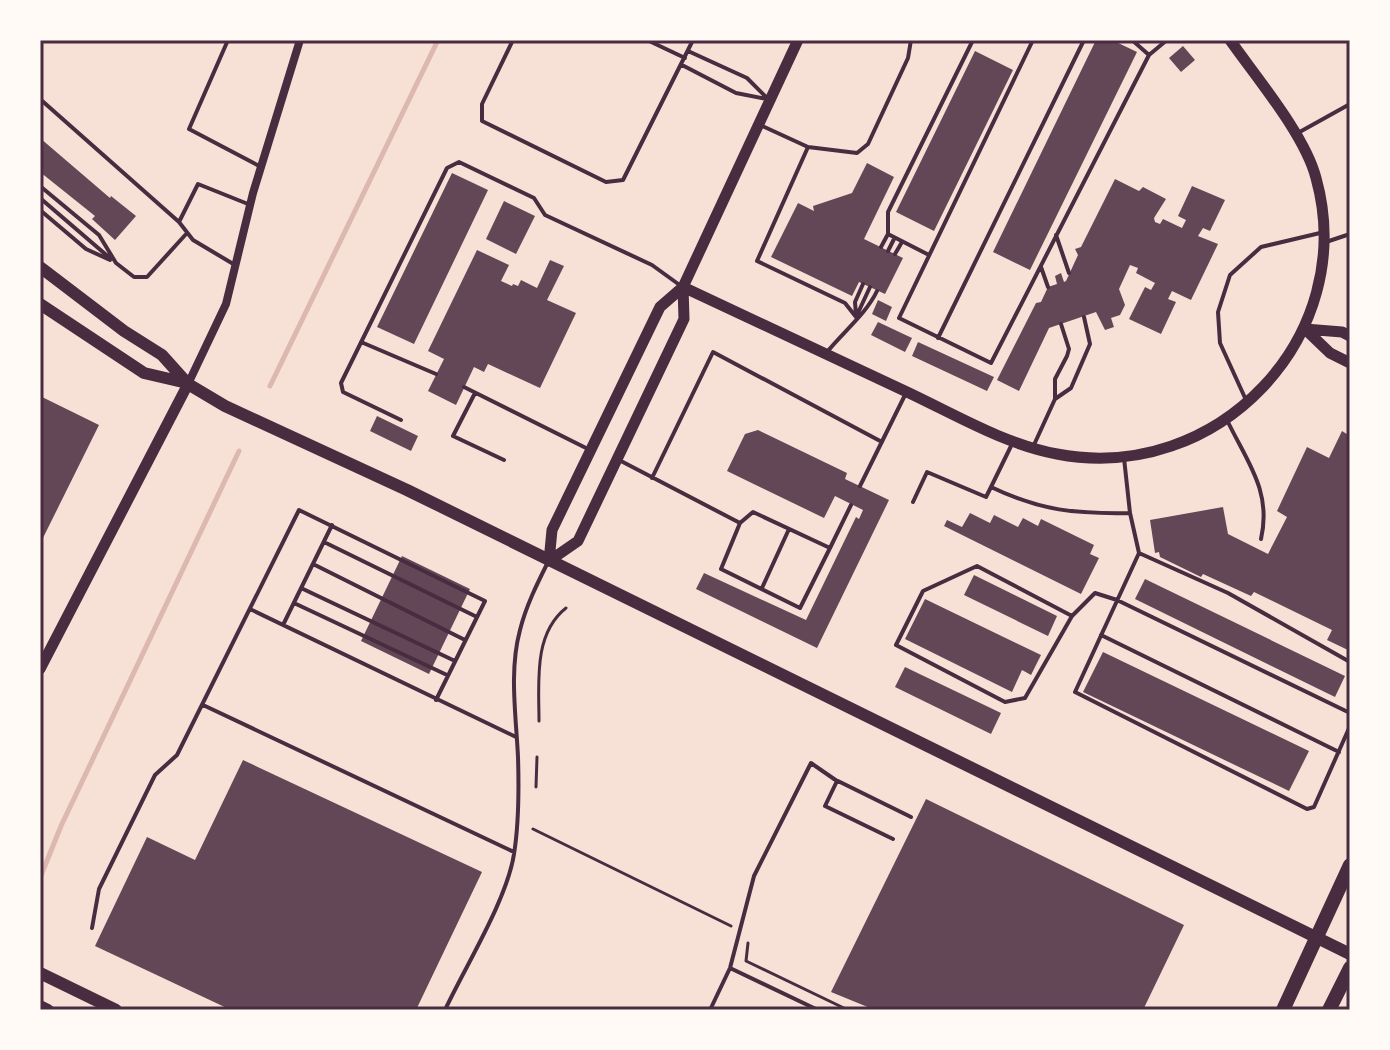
<svg xmlns="http://www.w3.org/2000/svg" width="1390" height="1050" font-family="'Source Sans 3',sans-serif">
<rect width="100%" height="100%" fill="#f7e1d7"/>
<g fill="none" stroke-linecap="round" stroke-linejoin="round">
<!-- stream -->
<path stroke="#dcb8b0" stroke-width="5" d="M270 386 438 40
M40 878 61 826 239 451"/>
</g>
<!-- building -->
<path fill="#644757" d="M1096 40H1112L1137 52 1030 270 993 252Z
M1183 46 1195 60 1181 72 1169 58Z
M975 51 1013 70 934 231 896 212Z
M40 138 110 198 111 196 136 216 115 240 92 219 95 216 40 172Z
M867 163 894 177 864 239 903 258 885 294 859 282 852 296 771 257 798 203 814 211 813 206 852 193Z
M452 173 488 190 414 344 377 327Z
M1115 179 1139 191 1143 187 1166 199 1154 218 1155 222 1160 224 1163 219 1182 228 1186 220 1178 216 1192 186 1225 200 1210 231 1203 228 1198 236 1218 244 1191 300 1172 291 1168 299 1176 302 1161 334 1129 319 1145 287 1151 290 1155 283 1136 273 1138 268 1130 265 1119 289 1125 305 1120 315 1111 318 1114 327 1105 330 1096 312 1049 328 1019 391 997 380 1036 303 1041 302 1048 287 1057 284 1055 276 1061 273 1064 282 1066 281 1078 255 1075 249 1081 247Z
M504 201 535 216 516 254 486 239Z
M477 250 509 265 501 281 512 286 513 284 518 286 521 280 537 288 550 260 564 266 547 300 576 313 540 388 488 364 484 372 474 367 456 405 428 391 444 359 428 351Z
M878 300 892 307 886 321 872 314Z
M878 322 912 338 905 352 871 335Z
M918 342 994 377 987 391 912 356Z
M40 396 99 425 40 544Z
M377 416 418 436 411 451 370 431Z
M758 430 847 473 845 479 889 500 817 648 696 589 704 573 806 620 856 517 859 519 863 510 835 496 824 518 727 471 745 434Z
M1342 431 1350 436V651L1327 640 1332 630 1254 592 1251 596 1203 574 1201 577 1160 557 1159 552 1155 553 1150 520 1223 507 1228 534 1268 554 1287 517 1277 511 1307 447 1329 458Z
M970 513 990 523 994 515 1018 527 1023 518 1038 526 1041 519 1094 545 1090 554 1099 558 1081 594 944 526 947 520 962 527Z
M402 556 470 589 429 674 361 641Z
M974 575 1057 616 1048 636 964 595Z
M1145 579 1345 676 1335 697 1135 599Z
M925 599 1041 655 1031 675 1022 670 1012 692 905 639Z
M1103 652 1309 751 1289 791 1083 692Z
M905 667 1001 713 991 734 895 687Z
M243 760 482 872 416 1010H231L95 946 147 837 195 860Z
M926 799 1184 925 1143 1010H875L831 992Z"/>
<g fill="none" stroke-linecap="round" stroke-linejoin="round">
<!-- path -->
<path stroke="#4a2c40" stroke-width="3" d="M539 721C539 683 533 634 566 608
M536 787 537 757
M533 829 731 926
M748 943 746 961 848 1010"/>
<!-- service -->
<path stroke="#4a2c40" stroke-width="4" d="M228 40 189 129 261 167
M513 40 482 104V121L606 182 623 180 693 40
M647 40 685 58
M1033 40 899 318 991 363 1149 55
M1132 40 1149 55 1167 40
M688 51 747 78 767 98
M682 65 736 93 767 99
M40 99 179 222 193 240 235 265
M760 125 808 147 757 261 845 303 856 317
M1296 134 1350 104
M808 147 857 153 868 144 908 58 911 40
M40 186 99 235 116 263 134 277H147L187 233
M40 198 111 259
M40 210 86 249 110 260
M179 222 198 184 248 204
M1056 235 1069 273
M1326 242 1350 234
M881 247 888 234
M888 251 894 239
M895 254 902 242
M929 255 888 234V212L973 40
M1041 267 1048 287
M856 315 855 302 863 284
M857 315 870 287
M938 338 1084 40
M361 342 436 374
M827 352C844 331 866 314 877 291
M464 387 588 449
M475 393 453 436 504 460
M1055 399 1071 388 1090 344 1084 317
M1246 400 1220 343 1218 312 1230 275 1261 247 1320 233
M401 420 343 392 341 383 447 168 459 162 534 198 545 215 652 265 681 286
M1227 420C1247 462 1272 491 1261 539
M1013 442 991 487C1041 511 1076 514 1130 513
M1033 447 1055 399V379L1067 356 1069 349 1061 324
M1124 458 1130 513 1139 553 1075 692 1307 809 1314 807 1350 726
M619 460 740 523 753 512 830 548 851 505
M652 478 713 352 882 442
M860 486 905 395
M913 502 927 472 986 497 991 487
M740 523 721 569 800 608 830 548
M324 542 477 617
M1139 553 1228 593 1350 662
M313 564 465 640
M301 588 455 661
M762 588 789 529
M294 603 447 675
M250 609 516 737
M1072 616 1025 698 1005 702 896 645 923 591 977 566 1072 616 1095 593 1117 600 1350 713
M283 625 332 525
M1101 635 1339 752
M203 705 514 852
M838 781 911 817
M92 928 99 889 155 775 177 755 299 510 485 601 436 700
M730 968 818 1010
M445 1010C465 967 507 900 514 854 519 823 519 789 518 757 516 715 509 671 520 630 526 606 537 584 548 562
M710 1010 730 968 754 876 811 763 837 781 825 806 893 839"/>
<!-- minor -->
<path stroke="#4a2c40" stroke-width="8" d="M188 384 226 304 253 193 300 40"/>
<!-- tertiary -->
<path stroke="#4a2c40" stroke-width="11" d="M683 287C758 322 833 357 907 392 956 415 1004 444 1057 454 1217 485 1360 336 1316 178 1305 135 1256 77 1230 40
M1305 329 1330 353 1350 363
M1305 329 1342 332 1350 336
M549 561 552 530 660 307 683 287 798 40
M549 561 578 541 684 319 683 287
M40 669 188 384"/>
<!-- secondary -->
<path stroke="#4a2c40" stroke-width="12" d="M40 267 124 331 162 355 188 384 225 406 407 490 1350 954
M40 304 144 373 187 383
M40 973 116 1010
M40 1006 48 1010"/>
<!-- primary -->
<path stroke="#4a2c40" stroke-width="14" d="M1283 1010 1350 865
M1329 1010 1350 968"/>
</g>
<!-- border -->
<rect width="1390" height="1050" fill="none" stroke="#fffaf5" stroke-width="84"/>
<rect x="42" y="42" width="1306" height="966" fill="none" stroke="#4a2c40" stroke-width="3"/>
</svg>
